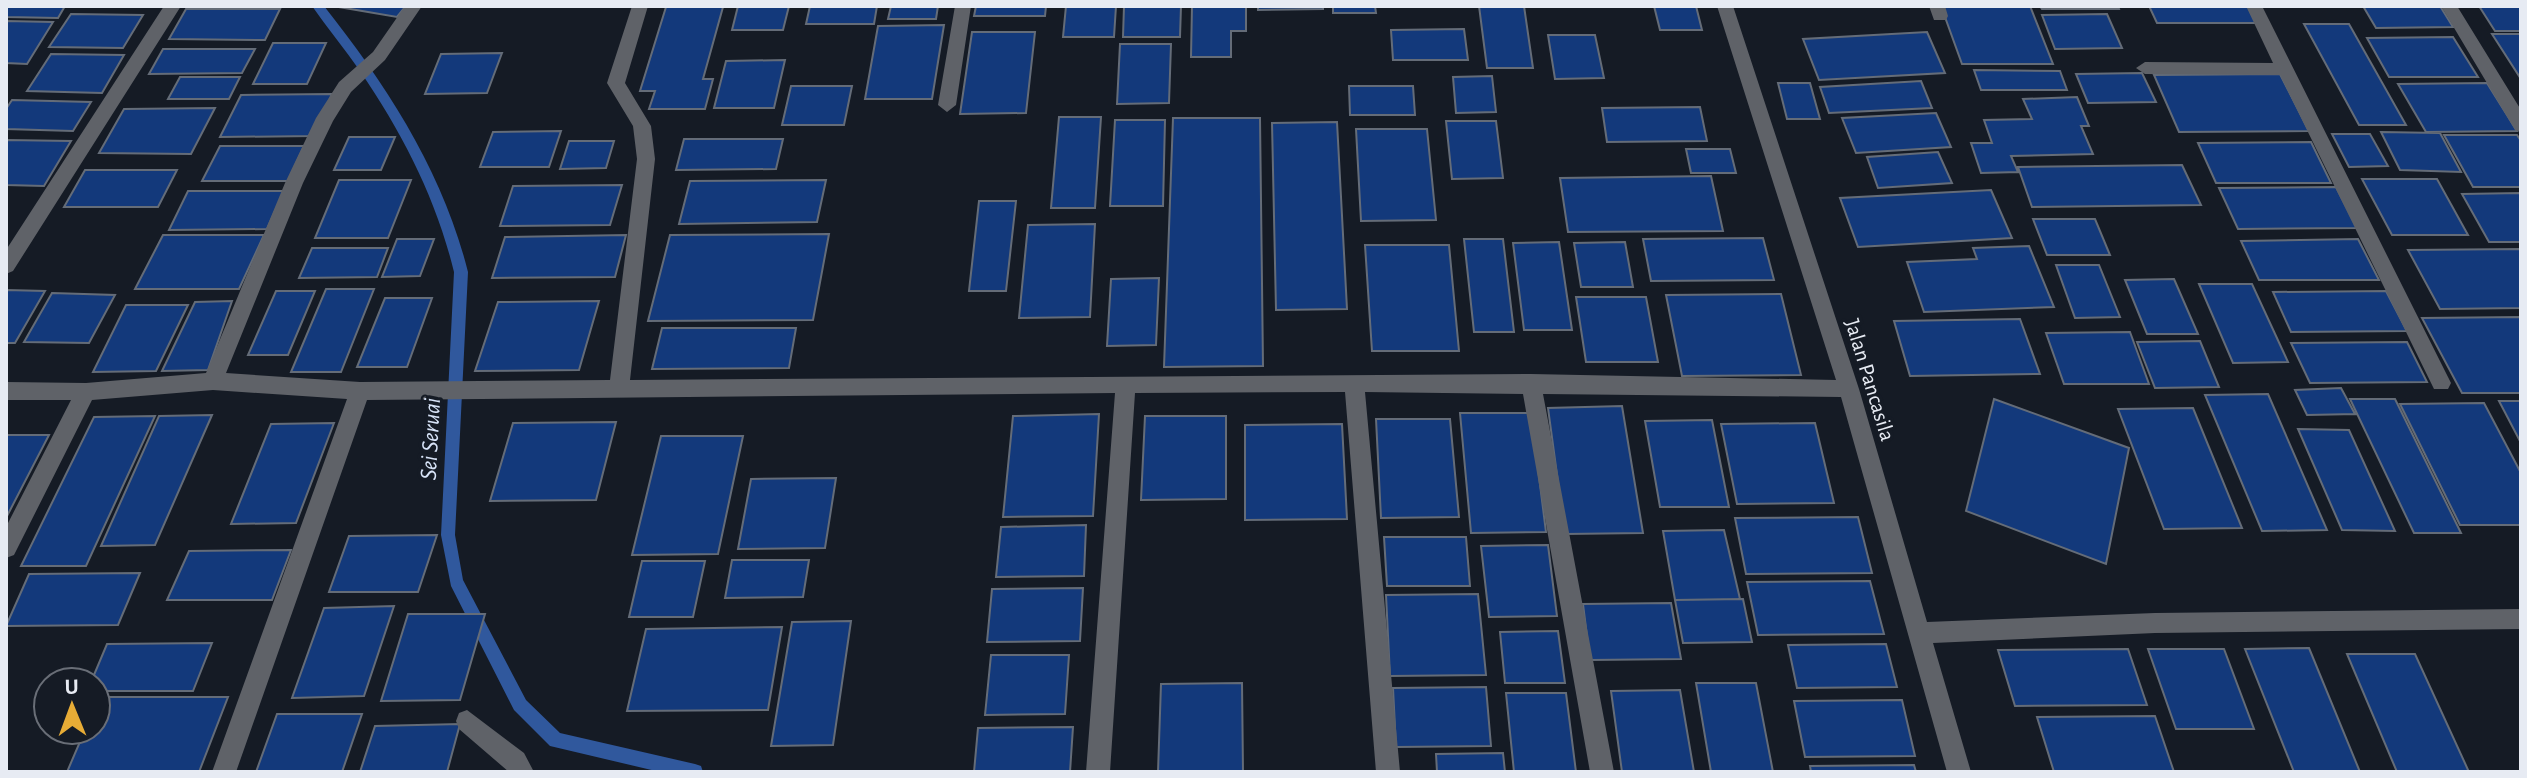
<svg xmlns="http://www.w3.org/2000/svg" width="2527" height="778" font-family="'Alegreya Sans',sans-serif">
<rect width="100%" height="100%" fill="#151b25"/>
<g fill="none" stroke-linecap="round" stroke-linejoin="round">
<!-- stream -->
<path fill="#30589d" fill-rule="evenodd" d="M312 6H324C388 87 443 172 468 272L455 535 463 580 526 700 560 733 695 764 701 766 703 772H660L550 746 514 710 451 586 441 535 454 272C436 198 403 134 360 71 345 49 327 28 312 6Z"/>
</g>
<!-- building -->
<path fill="#13397b" stroke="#646c78" stroke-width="2" d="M6 6H65L58 18 6 17Z
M406 6 397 17 339 7 340 6Z
M738 6H789L783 30H732Z
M810 6H877L874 24H806Z
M891 6H938L936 19H888Z
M976 6H1046L1045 16H974Z
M1066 6H1116L1114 37H1063Z
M1124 6H1181L1180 37H1123Z
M1192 6H1246V31H1231V57H1191Z
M1258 6H1323V9L1258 10Z
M1333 6H1375L1376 13H1333Z
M1479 6H1524L1533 68H1487Z
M1654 6H1696L1702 30H1660Z
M1941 6H2030L2053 64H1962Z
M2040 6H2118L2119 9H2042Z
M2149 6H2248L2256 23H2157Z
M2363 6H2440L2453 27 2376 28Z
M2479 6H2521V31H2495Z
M666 7H723L703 79H713L705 109H649L655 91H640Z
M186 9H280L265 40 169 39Z
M71 14 143 15 123 48 49 47Z
M2107 14 2122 48 2055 49 2042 15Z
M6 21 53 22 27 64 6 63Z
M2304 24H2349L2406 125H2359Z
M944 25 932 99H865L878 26Z
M1464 29 1468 60H1393L1391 30Z
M972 32H1035L1026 113 960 114Z
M1927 32 1945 73 1819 80 1803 39Z
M2492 34H2521V79Z
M1548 35H1595L1604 78 1555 79Z
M2453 37 2478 77H2389L2367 38Z
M273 43H326L307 84H253Z
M1120 44H1171L1169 103 1117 104Z
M163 49H255L242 73 149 74Z
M502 53 487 93 425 94 441 54Z
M51 54 124 55 102 93 27 91Z
M785 60 774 108H714L726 61Z
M1974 70 2060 71 2067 90H1981Z
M2142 73 2156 102 2088 103 2076 74Z
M2280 74 2309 131 2179 132 2154 75Z
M1492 76 1496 112 1456 113 1453 77Z
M180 77H240L229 99H168Z
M1921 81 1932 108 1829 113 1820 87Z
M1778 83H1810L1820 119H1787Z
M2487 83 2517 131 2426 132 2398 84Z
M791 86H852L844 125H782Z
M1349 86H1413L1415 115H1350Z
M332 94 314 136 220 137 241 95Z
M2077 97 2089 126H2081L2093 154 2011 156 2018 172 1981 173 1971 143H1992L1984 120 2032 119 2023 99Z
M12 100 91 102 73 131 6 129V109Z
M1700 107 1707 141 1607 142 1602 108Z
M215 108 191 154 99 153 124 109Z
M1936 113 1951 147 1856 153 1842 118Z
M1059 117H1101L1095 208H1051Z
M1173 118H1260L1263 366 1164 367Z
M1115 120H1165L1163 206H1110Z
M1446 121H1496L1503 178 1452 179Z
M1337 122 1347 309 1276 310 1272 123Z
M1356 129H1427L1436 220 1361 221Z
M561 131 549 167H480L493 132Z
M2381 132 2440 133 2461 172 2400 170Z
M2332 134H2370L2388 166 2349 167Z
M2444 135H2517L2521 141V187H2473Z
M349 137H395L381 170H334Z
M684 139H783L776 169 676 170Z
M6 140 71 141 44 186 6 185Z
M569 141H614L606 168 560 169Z
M2311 142 2331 183H2216L2198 143Z
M220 146H304L288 181H202Z
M1686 149H1730L1736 173H1691Z
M1938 152 1952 183 1878 188 1867 157Z
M2182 165 2201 205 2032 207 2018 167Z
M85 170H177L158 207H64Z
M1711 176 1723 231 1568 232 1560 178Z
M2362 179H2437L2468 235H2392Z
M339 180H411L388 238H315Z
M826 180 817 222 679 224 690 181Z
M622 185 610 225 500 226 513 186Z
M2336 187 2357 228 2238 229 2219 188Z
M1991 190 2012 238 1858 247 1840 198Z
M188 191H284L267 229 169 230Z
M2521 193V242H2489L2462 194Z
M979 201H1016L1006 291H969Z
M2033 219H2095L2110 255H2047Z
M1095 224 1090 317 1019 318 1028 225Z
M829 234 813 320 648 321 670 235Z
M163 235H264L239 289H135Z
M626 235 615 277 492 278 505 237Z
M1763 238 1774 280 1651 281 1643 239Z
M397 239H434L420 276 382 277Z
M1464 239H1503L1514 332H1474Z
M2358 239 2379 280H2259L2241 241Z
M1559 242 1572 330H1524L1513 243Z
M1625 242 1633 287H1581L1574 243Z
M1365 245H1449L1459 351H1372Z
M2029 246 2054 307 1924 312 1907 262 1977 259 1973 248Z
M312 248H388L377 277 299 278Z
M2521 249V308L2440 309 2408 250Z
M2056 265H2099L2120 317 2075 318Z
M1159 278 1156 345 1107 346 1111 279Z
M2174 279 2198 334H2147L2125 280Z
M2199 284H2252L2288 362 2233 363Z
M326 289H374L341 372H291Z
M6 290 45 291 15 343H6Z
M276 291H315L288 355H248Z
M2386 291 2407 331 2291 332 2273 292Z
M52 293 115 295 89 343 24 342Z
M1781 294 1801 375 1682 376 1666 295Z
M1576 297H1646L1658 362H1586Z
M385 298H432L407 367H357Z
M232 301 208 370 162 371 195 302Z
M599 301 579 370 475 371 498 302Z
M126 305H188L156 371 93 372Z
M2521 317V393H2462L2422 318Z
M2020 319 2040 374 1910 376 1894 321Z
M662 328H796L789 368 652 369Z
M2130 332 2149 384H2064L2046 333Z
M2200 341 2219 387 2155 388 2137 342Z
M2407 342 2427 382 2310 383 2291 343Z
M2341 388 2355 414 2307 415 2295 390Z
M2268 394 2327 530 2262 531 2205 395Z
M1994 399 2129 448 2106 564 1966 511Z
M2350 399H2395L2461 533H2414Z
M2499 401H2521V443Z
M2484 403 2521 473V525H2460L2400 404Z
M1622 406 1643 533 1565 534 1548 408Z
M2193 408 2242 528 2164 529 2118 409Z
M1460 413H1531L1546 532 1471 533Z
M1099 414 1093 516 1003 517 1013 416Z
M212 415 155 545 101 546 159 416Z
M155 416 86 566H21L94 417Z
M1145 416H1226V499L1141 500Z
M1376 419H1450L1459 517 1381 518Z
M1712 420 1729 507H1660L1645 421Z
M616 422 596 500 490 501 513 423Z
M334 423 296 523 231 524 271 424Z
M1815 423 1834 503 1737 504 1721 424Z
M1342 424 1347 519 1245 520V425Z
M2298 429 2349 430 2395 531 2342 530Z
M6 435H49L6 518Z
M661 436H743L718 554 632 555Z
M836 478 825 548 738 549 751 479Z
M1858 517 1872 573 1746 574 1735 518Z
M1086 525 1084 576 996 577 1001 527Z
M1724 530 1740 599 1675 600 1663 531Z
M437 535 418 592H329L349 536Z
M1384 537H1466L1470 586H1387Z
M1548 545 1557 616 1489 617 1481 546Z
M291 550 272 600H167L189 551Z
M732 560H809L803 597 725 598Z
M642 561H705L693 617H629Z
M140 573 118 625 6 626 29 574Z
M1870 581 1884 634 1758 635 1747 582Z
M1083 588 1080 641 987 642 992 589Z
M1478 594 1486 675 1390 676 1386 595Z
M1743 599 1752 642 1683 643 1675 600Z
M1671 603 1681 659 1590 660 1583 604Z
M394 606 364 696 292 698 324 608Z
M408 614H485L460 700 381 701Z
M851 621 833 745 771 746 792 622Z
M782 627 768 710 627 711 646 629Z
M1558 631 1565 683H1505L1500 632Z
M212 643 193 691H96V682H91L107 644Z
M1886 644 1897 687 1797 688 1788 645Z
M2309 648 2360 772H2294L2245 649Z
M2128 649 2147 705 2015 706 1998 650Z
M2148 649H2224L2254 729H2176Z
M2347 654H2415L2469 772H2397Z
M991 655H1069L1065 714 985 715Z
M1242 683 1243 772H1158L1161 684Z
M1696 683H1756L1773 772H1711Z
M1486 687 1491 746 1396 747 1393 688Z
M1680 690 1694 772H1622L1611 691Z
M1506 693H1566L1576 772H1514Z
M99 697H228L199 772H67L85 730H96Z
M1902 700 1915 756 1805 757 1794 701Z
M277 714H362L342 772H256Z
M2155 716 2174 772H2054L2037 717Z
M460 724 447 772H360L375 726Z
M1073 727 1070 772H974L978 728Z
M1503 753 1505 772H1437L1436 754Z
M1914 765 1916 772H1811L1810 766Z"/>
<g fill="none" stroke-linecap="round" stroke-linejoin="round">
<!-- minor -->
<path fill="#5f6268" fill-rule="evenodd" d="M164 6H181L13 271 6 274V250Z
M405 6H422L385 60 351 92 333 121 303 183 226 373 360 382 610 380 637 159 633 126 607 83 632 6H648L625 83 651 126 655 159 630 380 1531 374 1836 380 1717 6H1733L1859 389 1927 622 2155 613 2521 609V629L2155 633 1933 643 1971 772H1947L1841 397 1543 394 1614 772H1590L1523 394 1365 392 1400 772H1376L1345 392 1135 393 1110 772H1086L1115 393 367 400 236 772H212L347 399 213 390 92 400 14 555 6 558V527L71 400H6V382L86 383 206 373 285 183 316 118 339 82 373 52Z
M955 6H971L956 105 947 112 938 105Z
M1929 6H1945L1948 16 1946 20H1934Z
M2246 6H2262L2448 377 2451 383 2448 389H2434L2280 75 2145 74 2136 68 2145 62 2273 63Z
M2441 6H2457L2521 110V132L2515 130Z
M467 710 524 753 534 772H509L459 729 456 721 459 713Z"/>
</g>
<g text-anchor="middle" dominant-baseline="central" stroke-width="7" stroke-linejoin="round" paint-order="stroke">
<!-- street labels -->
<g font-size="22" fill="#e7ebf3" stroke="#151b25">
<text transform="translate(1870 380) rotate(73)">Jalan Pancasila</text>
</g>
<!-- water labels -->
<g font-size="24" font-style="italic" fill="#d8e4f8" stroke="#151b25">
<text transform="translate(431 439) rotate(-87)">Sei Seruai</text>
</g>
</g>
<!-- border -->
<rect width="2527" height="778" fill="none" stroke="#e7ebf3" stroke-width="16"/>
<!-- north arrow -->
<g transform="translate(72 706) rotate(359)"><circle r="38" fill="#151b25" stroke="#696e77" stroke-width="2"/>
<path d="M0-6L14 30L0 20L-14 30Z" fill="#e7ac36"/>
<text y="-12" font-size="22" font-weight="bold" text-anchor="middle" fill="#e7ebf3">U</text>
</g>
</svg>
